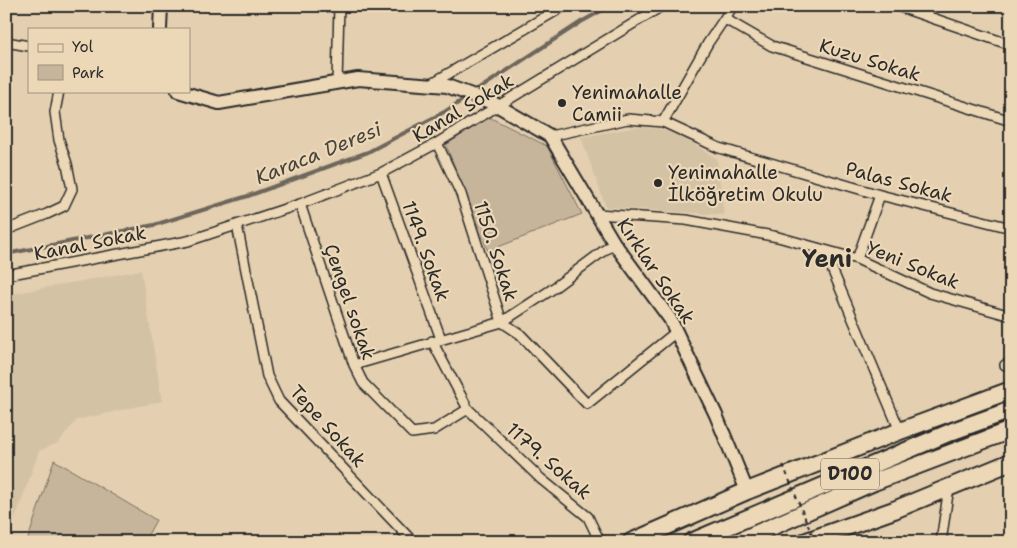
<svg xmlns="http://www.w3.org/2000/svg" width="1017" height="548" font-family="'Shantell Sans',sans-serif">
<rect width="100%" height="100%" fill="#e4d0b0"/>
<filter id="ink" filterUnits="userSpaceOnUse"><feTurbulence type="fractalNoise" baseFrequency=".02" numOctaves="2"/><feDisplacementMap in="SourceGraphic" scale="10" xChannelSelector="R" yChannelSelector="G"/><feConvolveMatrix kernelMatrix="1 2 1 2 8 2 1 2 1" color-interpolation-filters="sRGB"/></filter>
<g filter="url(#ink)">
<!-- built -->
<path fill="#d4c2a5" d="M637 127 661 129 686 139 717 159 724 215 606 207 581 137Z
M141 270 162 401 77 420 58 443 39 451 8 539 6 537V295Z"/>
<!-- green -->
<path fill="#c6b59b" stroke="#787063" d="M489 117 547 146 582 214 488 251 446 145Z
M54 460 156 520 144 542H27Z"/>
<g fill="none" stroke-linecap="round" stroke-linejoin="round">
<!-- stream -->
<path stroke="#6e665b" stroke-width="4" d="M473 93 581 22 610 6
M6 254 154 225 248 196 368 152 446 111 467 97"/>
<defs>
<path id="street" d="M897 6 1011 45
M725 19 772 46 1011 121
M6 42 29 46
M337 83 339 6
M429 85 564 6
M663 122 708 43 733 6
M550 136 628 119 663 122 719 148 880 195 1011 228
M437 143 461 194 502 322 520 334 587 404 676 332
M381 173 441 339
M300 204 354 365 363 383 412 433 434 430 468 409 432 341
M597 214 686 220 778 237 857 259 930 293 1011 316
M237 225 267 376 279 401 413 542
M6 230 47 214 64 206 72 189 67 164 59 140 55 112 59 91
M824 250 900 431
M857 259 880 195
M6 275 188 241 300 204 381 173 437 143 662 6
M354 365 502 322 551 290 614 243
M1005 365 1011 363
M468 409 541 479 588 517 600 542
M941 542 949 487"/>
<path id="secondary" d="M160 29 161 6
M178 91 219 103 358 79 447 86 493 103 550 136 614 243 670 319 716 415 747 491"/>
<path id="highway" d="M631 542 747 491 900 431 1011 390
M691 542 953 431 1011 410
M737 542 874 482 1011 430
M804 542 894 510 1011 462"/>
</defs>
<!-- street casing -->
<use href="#street" stroke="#2b2b2b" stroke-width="12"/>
<!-- secondary casing -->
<use href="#secondary" stroke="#2b2b2b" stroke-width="16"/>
<!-- highway casing -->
<use href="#highway" stroke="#2b2b2b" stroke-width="20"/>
<!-- street -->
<use href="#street" stroke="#ecd7b6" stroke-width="9"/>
<!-- secondary -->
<use href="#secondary" stroke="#ecd7b6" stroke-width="12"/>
<!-- highway -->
<use href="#highway" stroke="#ecd7b6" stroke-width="16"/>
<!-- path-bridge -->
<path stroke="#2b2b2b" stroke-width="2" stroke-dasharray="4 4" stroke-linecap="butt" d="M783 465 815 542"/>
</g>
</g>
<!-- markers -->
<g fill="#2b2b2b" stroke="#ecd7b6" stroke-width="2">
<circle cx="562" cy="103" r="5"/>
<circle cx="658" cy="183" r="5"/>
</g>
<g text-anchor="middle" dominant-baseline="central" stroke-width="4.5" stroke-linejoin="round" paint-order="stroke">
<!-- shield labels -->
<rect fill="#ecd7b6" stroke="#655f55" stroke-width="1" x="821" y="458.5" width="58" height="31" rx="4"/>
<g font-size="18" font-weight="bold" fill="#2b2b2b">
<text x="850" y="474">D100</text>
</g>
<!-- street labels -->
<g font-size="19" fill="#2b2b2b" stroke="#ecd7b6">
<text transform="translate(870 60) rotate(17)">Kuzu Sokak</text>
<text transform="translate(463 108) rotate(-31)">Kanal Sokak</text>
<text transform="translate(899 182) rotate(15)">Palas Sokak</text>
<text transform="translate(90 243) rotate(-11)">Kanal Sokak</text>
<text transform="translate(426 251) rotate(70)">1149. Sokak</text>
<text transform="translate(496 251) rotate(72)">1150. Sokak</text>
<text transform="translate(913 265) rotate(22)">Yeni Sokak</text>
<text transform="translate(656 271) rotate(56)">Kırklar Sokak</text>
<text transform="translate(350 302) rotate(71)">Çengel sokak</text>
<text transform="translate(328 426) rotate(48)">Tepe Sokak</text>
<text transform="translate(549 461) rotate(41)">1179. Sokak</text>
</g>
<!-- poi labels -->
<g font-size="19" fill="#2b2b2b" stroke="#ecd7b6" text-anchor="start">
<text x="572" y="92">Yenimahalle<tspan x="572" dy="22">Camii</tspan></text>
<text x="668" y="172">Yenimahalle<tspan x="668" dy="22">İlköğretim Okulu</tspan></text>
</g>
<!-- water labels -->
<g font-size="20" font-style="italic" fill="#47443f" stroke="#ecd7b6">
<text transform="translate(318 153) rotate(-22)">Karaca Deresi</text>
</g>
<!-- district labels -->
<g font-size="24" font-weight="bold" fill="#2b2b2b" stroke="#ecd7b6">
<text x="827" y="259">Yeni</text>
</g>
</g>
<!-- margin -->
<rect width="1017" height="548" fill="none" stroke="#ecd7b6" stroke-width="25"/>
<rect x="12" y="12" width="992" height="523" fill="none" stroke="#2b2b2b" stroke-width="2" filter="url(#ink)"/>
<!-- legend -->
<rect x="28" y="28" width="162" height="65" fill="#ecd7b6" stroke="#9f927e"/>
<rect x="38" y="44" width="25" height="8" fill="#ecd7b6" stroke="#9f927e"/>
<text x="72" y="52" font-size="15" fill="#2b2b2b">Yol</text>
<rect x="38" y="65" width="25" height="15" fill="#c6b59b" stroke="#9f927e"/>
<text x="72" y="78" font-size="15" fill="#2b2b2b">Park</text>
</svg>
